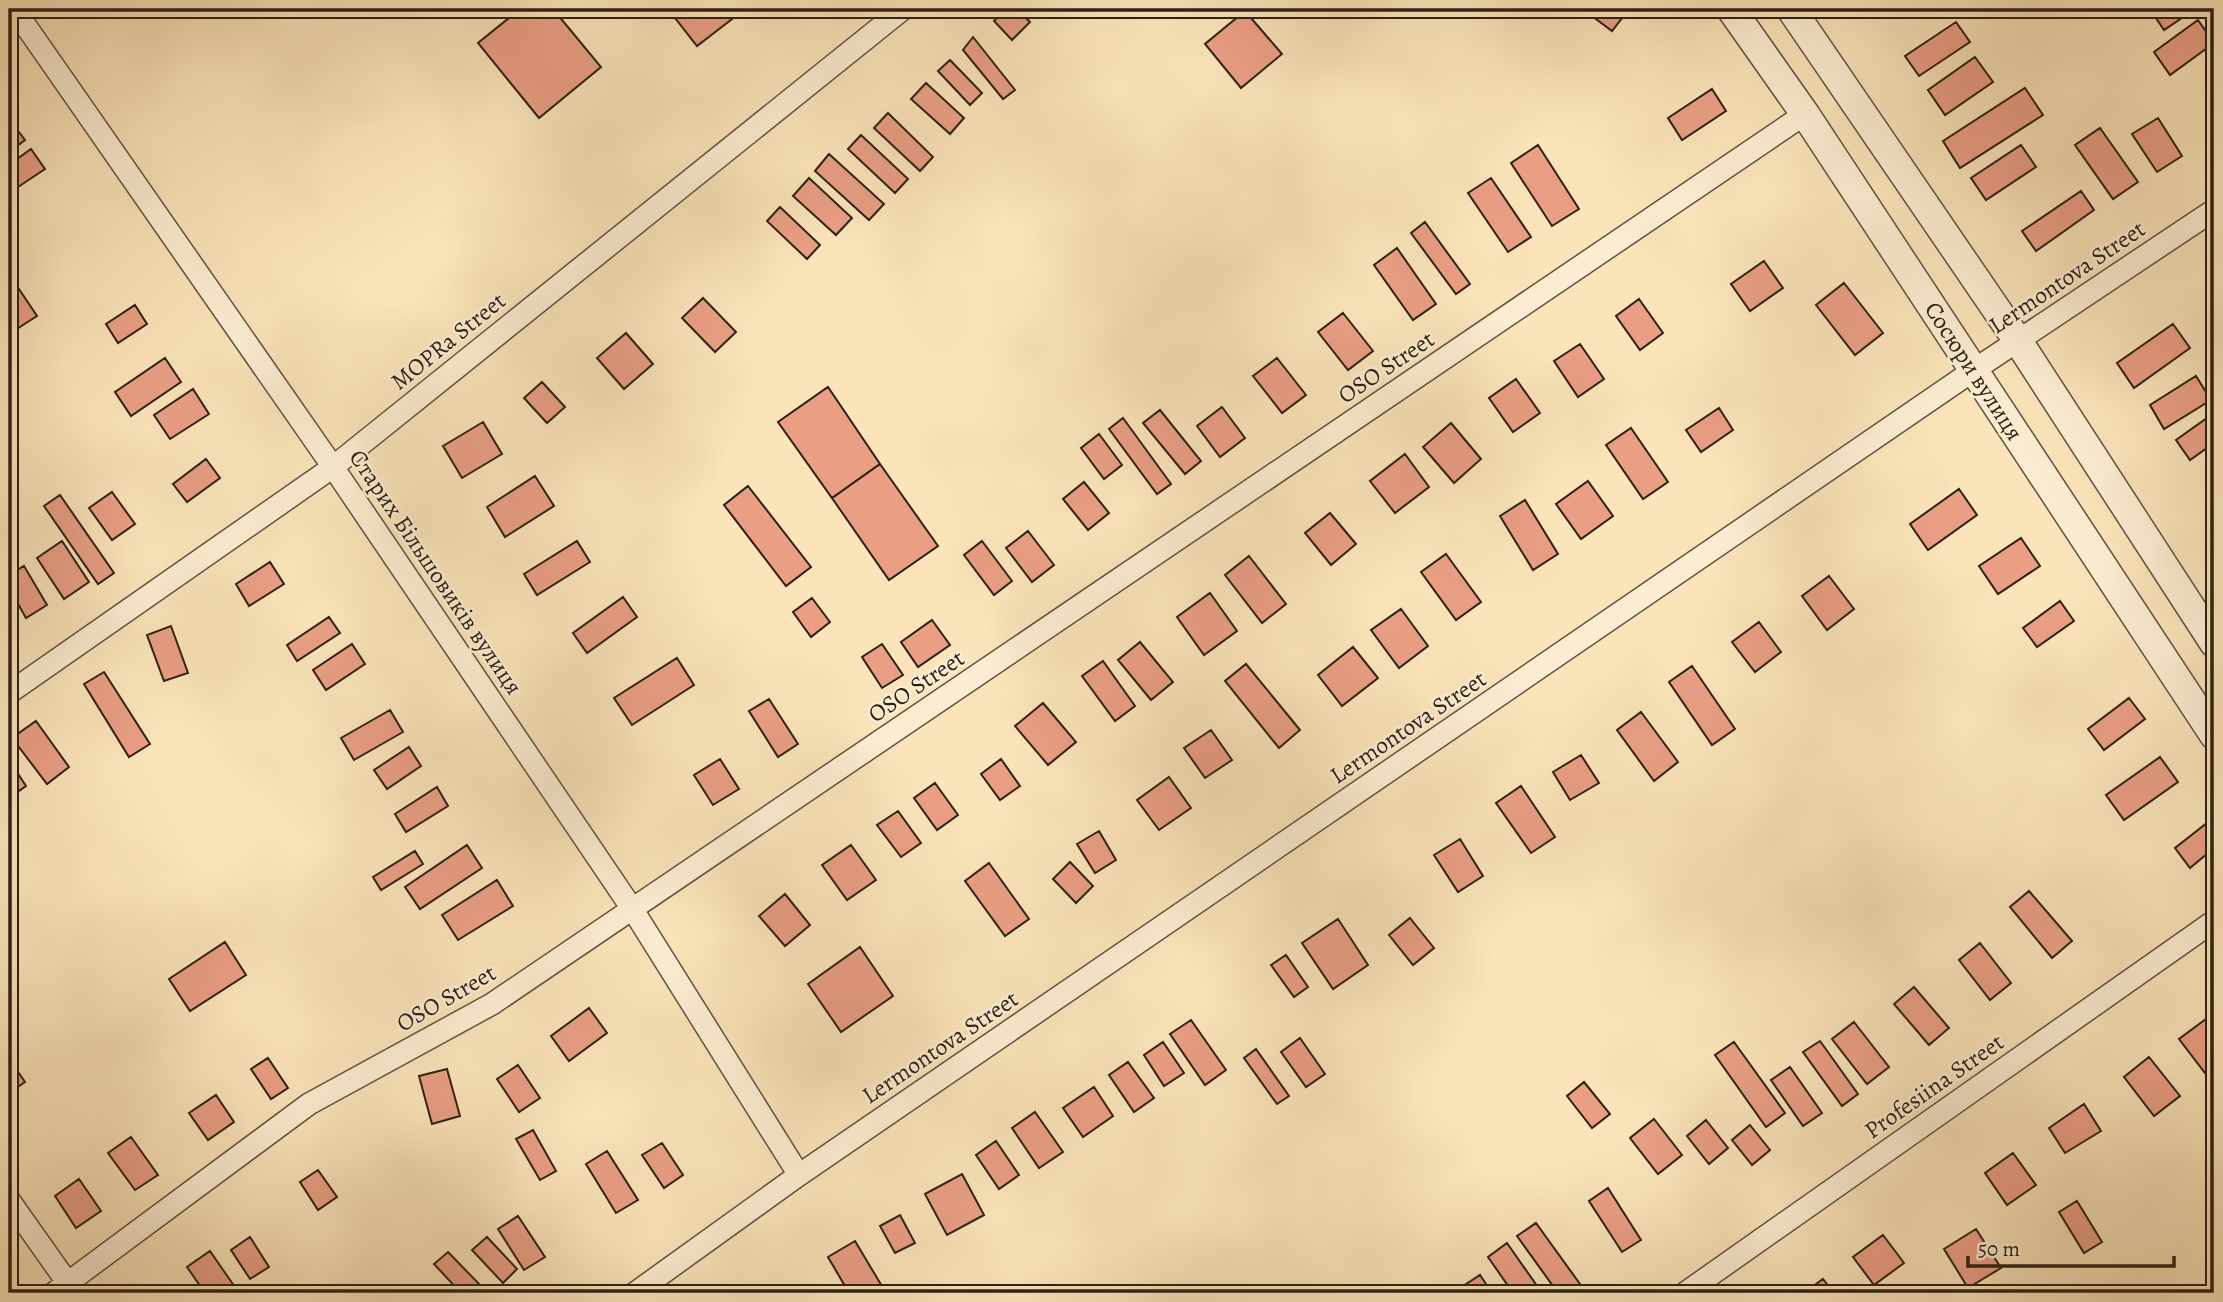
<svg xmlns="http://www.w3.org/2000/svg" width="2223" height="1302" font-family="Alegreya,serif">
<rect width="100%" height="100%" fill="#fbe4ba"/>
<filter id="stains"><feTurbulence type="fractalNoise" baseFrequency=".00286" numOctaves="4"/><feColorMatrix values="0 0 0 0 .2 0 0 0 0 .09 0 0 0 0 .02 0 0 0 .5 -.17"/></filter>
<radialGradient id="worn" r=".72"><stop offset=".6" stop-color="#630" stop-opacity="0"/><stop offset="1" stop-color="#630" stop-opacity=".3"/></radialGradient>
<!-- building -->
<path fill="#ea9f85" stroke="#2d2014" stroke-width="2" d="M520 9H553L601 67 539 118 478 43Z
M668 9H745L697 46Z
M1006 9H1017L1030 22 1012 40 994 21Z
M1597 9H1629L1612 31 1592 16Z
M2150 9H2195L2164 30Z
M1245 11 1282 54 1241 88 1205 44Z
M2198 20 2214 43 2170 75 2154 52Z
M1956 22 1970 42 1919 76 1905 56Z
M973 37 1015 90 1003 99 963 50Z
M1975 57 1993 82 1945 115 1928 90Z
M950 60 982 93 970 105 938 71Z
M926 83 964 118 950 134 911 99Z
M2025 88 2043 115 1960 168 1943 141Z
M1712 89 1726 111 1682 140 1668 118Z
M888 113 933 157 920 171 874 128Z
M2158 118 2182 156 2157 172 2132 134Z
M12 123 25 140 9 152V125Z
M2100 128 2138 182 2113 199 2075 145Z
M861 135 908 179 895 193 848 149Z
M1538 145 1579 209 1552 226 1511 163Z
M2021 145 2036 167 1986 200 1971 178Z
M31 149 45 169 9 193V165Z
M829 154 884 204 869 220 815 171Z
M809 178 852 218 836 235 793 196Z
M1491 178 1531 237 1508 252 1468 193Z
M2081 191 2094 210 2036 251 2022 231Z
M780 207 820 245 807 259 767 221Z
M1425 222 1470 284 1456 294 1411 233Z
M1397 248 1436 304 1413 320 1374 265Z
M1764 261 1783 288 1750 311 1731 284Z
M13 280 37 316 9 334V283Z
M1844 283 1883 333 1855 355 1816 305Z
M703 298 736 332 715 352 682 318Z
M1639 299 1663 333 1640 350 1616 316Z
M135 305 147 324 118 343 106 324Z
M1343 313 1373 351 1348 370 1318 332Z
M2173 324 2190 348 2134 388 2117 363Z
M626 333 653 364 624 389 597 358Z
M1580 344 1604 379 1578 397 1554 361Z
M165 358 181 382 131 416 115 392Z
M1277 358 1306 395 1282 413 1253 376Z
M2196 376 2211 400 2164 429 2150 405Z
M1516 379 1540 413 1513 432 1489 398Z
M542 382 565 407 547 423 524 398Z
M828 387 880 464 832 498 778 422Z
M193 389 209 414 170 439 154 415Z
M1222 407 1245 438 1220 457 1197 426Z
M1719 408 1733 430 1701 452 1686 430Z
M1160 410 1201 461 1185 474 1143 423Z
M2214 413V443L2190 460 2176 440Z
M1123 418 1171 484 1157 494 1109 429Z
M483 422 502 454 462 478 443 446Z
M1451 423 1481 459 1454 483 1423 447Z
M1631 428 1668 482 1643 499 1606 445Z
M1099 434 1122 465 1104 479 1081 448Z
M1405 454 1429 487 1395 513 1370 481Z
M206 459 220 478 187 502 173 484Z
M880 464 938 546 889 580 832 498Z
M535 476 554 506 505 537 487 507Z
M1588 481 1613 516 1581 539 1556 504Z
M1084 482 1109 513 1088 530 1063 499Z
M748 486 811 567 786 586 724 505Z
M1959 489 1977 515 1928 550 1910 524Z
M112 492 135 524 112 540 89 508Z
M60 495 114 573 98 584 44 506Z
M1525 500 1558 554 1533 570 1500 516Z
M1330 513 1356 544 1331 565 1305 533Z
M1028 531 1054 565 1032 582 1006 548Z
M2021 538 2040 566 1998 594 1979 566Z
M62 541 89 582 64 599 37 558Z
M577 541 590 562 537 595 524 574Z
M982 541 1012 581 994 595 964 555Z
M1446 554 1481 602 1456 620 1421 572Z
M1249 556 1286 604 1262 623 1225 575Z
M270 562 284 584 249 606 236 584Z
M24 566 47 605 26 618 9 588V575Z
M1829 576 1854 609 1827 630 1802 596Z
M1210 593 1237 631 1204 655 1177 617Z
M623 597 637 617 587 653 573 633Z
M812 598 830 622 811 637 793 612Z
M2060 601 2074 621 2037 647 2023 628Z
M1401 609 1428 646 1399 668 1371 630Z
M329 617 340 633 297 661 287 645Z
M932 620 950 645 918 667 901 642Z
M1759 622 1781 652 1755 672 1732 642Z
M171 626 188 673 164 681 147 635Z
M1140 642 1173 682 1151 700 1118 660Z
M352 644 365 664 326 690 313 670Z
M882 644 903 675 882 688 862 657Z
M1353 647 1378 678 1342 706 1318 675Z
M677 658 694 685 632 725 614 698Z
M1103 661 1135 706 1115 721 1082 676Z
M1246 664 1300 730 1279 748 1225 681Z
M1692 666 1735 729 1712 745 1669 682Z
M104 672 150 744 129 757 84 684Z
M2129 698 2145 719 2104 750 2088 729Z
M769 699 798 744 778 757 749 711Z
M1043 703 1076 742 1048 765 1015 726Z
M390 710 403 732 354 760 341 738Z
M1641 712 1678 762 1654 781 1617 730Z
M36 721 69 767 47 784 12 738Z
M1211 730 1232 760 1205 778 1184 748Z
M409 747 421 766 387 789 374 770Z
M1581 755 1599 783 1570 800 1553 772Z
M2160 757 2178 782 2124 820 2106 795Z
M720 759 739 789 713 805 694 775Z
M1001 759 1020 786 1000 800 981 774Z
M9 760 26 786 9 798Z
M1169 777 1191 808 1159 830 1137 800Z
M935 783 958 815 937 830 914 798Z
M1521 786 1555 837 1531 853 1496 803Z
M437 787 448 806 406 832 395 814Z
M898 811 921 843 901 857 877 825Z
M2212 819 2214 848 2190 868 2175 848Z
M1099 831 1116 860 1095 873 1077 844Z
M1460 839 1483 876 1458 892 1434 855Z
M467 845 482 868 420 909 405 887Z
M851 845 876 880 847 900 822 865Z
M415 851 423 864 381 890 373 877Z
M1070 862 1093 886 1076 903 1053 879Z
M989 863 1029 919 1005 936 965 881Z
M497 880 513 906 458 940 442 915Z
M2029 891 2072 941 2052 958 2010 907Z
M785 894 810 925 785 946 759 916Z
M1410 918 1434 948 1413 965 1389 935Z
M1338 919 1368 965 1333 989 1302 943Z
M225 942 246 975 190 1011 169 979Z
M1980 943 2011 983 1990 1000 1959 960Z
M860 947 893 996 841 1032 808 984Z
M1286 955 1308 987 1294 997 1271 965Z
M1914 987 1949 1028 1929 1045 1894 1004Z
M589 1008 607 1033 569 1061 551 1036Z
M2210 1016 2214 1022V1065L2205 1073 2179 1039Z
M1191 1020 1226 1070 1205 1085 1170 1034Z
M1854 1022 1889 1067 1867 1084 1832 1039Z
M1300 1038 1325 1074 1306 1087 1281 1052Z
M1820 1041 1858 1094 1842 1106 1803 1052Z
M1163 1042 1184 1073 1164 1086 1144 1055Z
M1734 1042 1785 1113 1766 1127 1715 1055Z
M1256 1049 1289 1096 1277 1104 1244 1058Z
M2149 1057 2180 1096 2154 1116 2124 1077Z
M268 1058 288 1088 271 1099 251 1069Z
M10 1060 25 1082 9 1093V1061Z
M1128 1062 1154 1098 1134 1112 1109 1075Z
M518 1065 540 1098 519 1112 497 1079Z
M1790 1067 1822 1113 1803 1126 1771 1080Z
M447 1069 460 1116 432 1124 419 1076Z
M1584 1082 1610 1114 1592 1128 1567 1096Z
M1094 1087 1113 1116 1083 1137 1063 1108Z
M216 1095 234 1122 208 1140 189 1113Z
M2084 1104 2101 1131 2065 1153 2049 1128Z
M1035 1112 1063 1152 1039 1168 1012 1128Z
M1654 1119 1682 1155 1658 1174 1630 1138Z
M1706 1120 1728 1148 1709 1164 1687 1136Z
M1750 1125 1770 1150 1752 1165 1732 1140Z
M533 1130 556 1171 540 1180 516 1139Z
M131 1137 158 1175 135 1190 108 1153Z
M996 1141 1019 1175 999 1189 976 1155Z
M662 1143 683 1175 664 1188 642 1155Z
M607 1151 638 1200 616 1213 586 1164Z
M2013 1153 2036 1185 2007 1205 1985 1173Z
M318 1170 337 1197 318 1210 300 1182Z
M962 1174 984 1215 947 1235 925 1194Z
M79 1179 101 1211 76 1228 55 1196Z
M1608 1188 1641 1240 1622 1252 1589 1201Z
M2077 1201 2102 1242 2084 1253 2059 1212Z
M900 1215 915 1243 895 1253 880 1226Z
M518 1216 545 1257 524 1270 498 1229Z
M1536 1223 1580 1284 1567 1293H1558L1517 1236Z
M1976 1229 2001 1268 1968 1288 1944 1249Z
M1883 1235 1904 1263 1874 1285 1853 1257Z
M250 1237 269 1267 250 1279 231 1250Z
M487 1237 517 1269 503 1283 472 1250Z
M855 1241 886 1293H849L828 1257Z
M1507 1243 1542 1293H1513L1488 1257Z
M210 1251 239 1293H205L187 1267Z
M448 1252 482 1287 476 1293H461L434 1264Z
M1480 1275 1492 1293H1459L1457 1290Z
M1823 1279 1834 1293H1804Z"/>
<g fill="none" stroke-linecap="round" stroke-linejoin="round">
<defs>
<path id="minor" d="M14 9 333 467 633 910 799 1175
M9 693 333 467 903 9
M9 1200 74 1292
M54 1293 309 1104 492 1004 1805 114
M635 1293 799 1175 1974 370 2214 210
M1685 1293 2214 921"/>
<path id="tertiary" d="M1731 9 1805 114 2214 735
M1791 9 2018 341 2214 643"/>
</defs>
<!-- minor casing -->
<use href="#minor" stroke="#60513e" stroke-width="24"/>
<!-- tertiary casing -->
<use href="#tertiary" stroke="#60513e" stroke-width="31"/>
<!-- minor -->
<use href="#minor" stroke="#fcedd2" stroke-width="21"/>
<!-- tertiary -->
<use href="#tertiary" stroke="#fcedd2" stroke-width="28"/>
</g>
<g text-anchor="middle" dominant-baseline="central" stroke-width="5" stroke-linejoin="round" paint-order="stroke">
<!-- street labels -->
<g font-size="24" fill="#2d2014" stroke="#fcedd2">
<text transform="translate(2067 277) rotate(-34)">Lermontova Street</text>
<text transform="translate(448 341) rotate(-39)">MOPRa Street</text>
<text transform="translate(1386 367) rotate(-34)">OSO Street</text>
<text transform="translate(1974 371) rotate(57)">Сосюри вулиця</text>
<text transform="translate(436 572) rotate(56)">Старих Більшовиків вулиця</text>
<text transform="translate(916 686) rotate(-34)">OSO Street</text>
<text transform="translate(1408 727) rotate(-34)">Lermontova Street</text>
<text transform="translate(446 998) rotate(-30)">OSO Street</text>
<text transform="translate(940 1047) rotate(-34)">Lermontova Street</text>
<text transform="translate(1934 1086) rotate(-35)">Profesiina Street</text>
</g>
</g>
<!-- margin -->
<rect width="2223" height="1302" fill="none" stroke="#fbe4ba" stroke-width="35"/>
<rect x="10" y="10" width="2202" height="1281" fill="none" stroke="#2d2014" stroke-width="3.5"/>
<rect x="18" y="18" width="2188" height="1267" fill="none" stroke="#2d2014" stroke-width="2"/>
<!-- scale -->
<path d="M1968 1256v10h206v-10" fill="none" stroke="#2d2014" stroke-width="3.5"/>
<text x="1978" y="1256" font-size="21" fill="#2d2014" stroke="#fcedd2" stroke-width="5" paint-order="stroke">50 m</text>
<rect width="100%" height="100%" filter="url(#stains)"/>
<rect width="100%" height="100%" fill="url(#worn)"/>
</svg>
